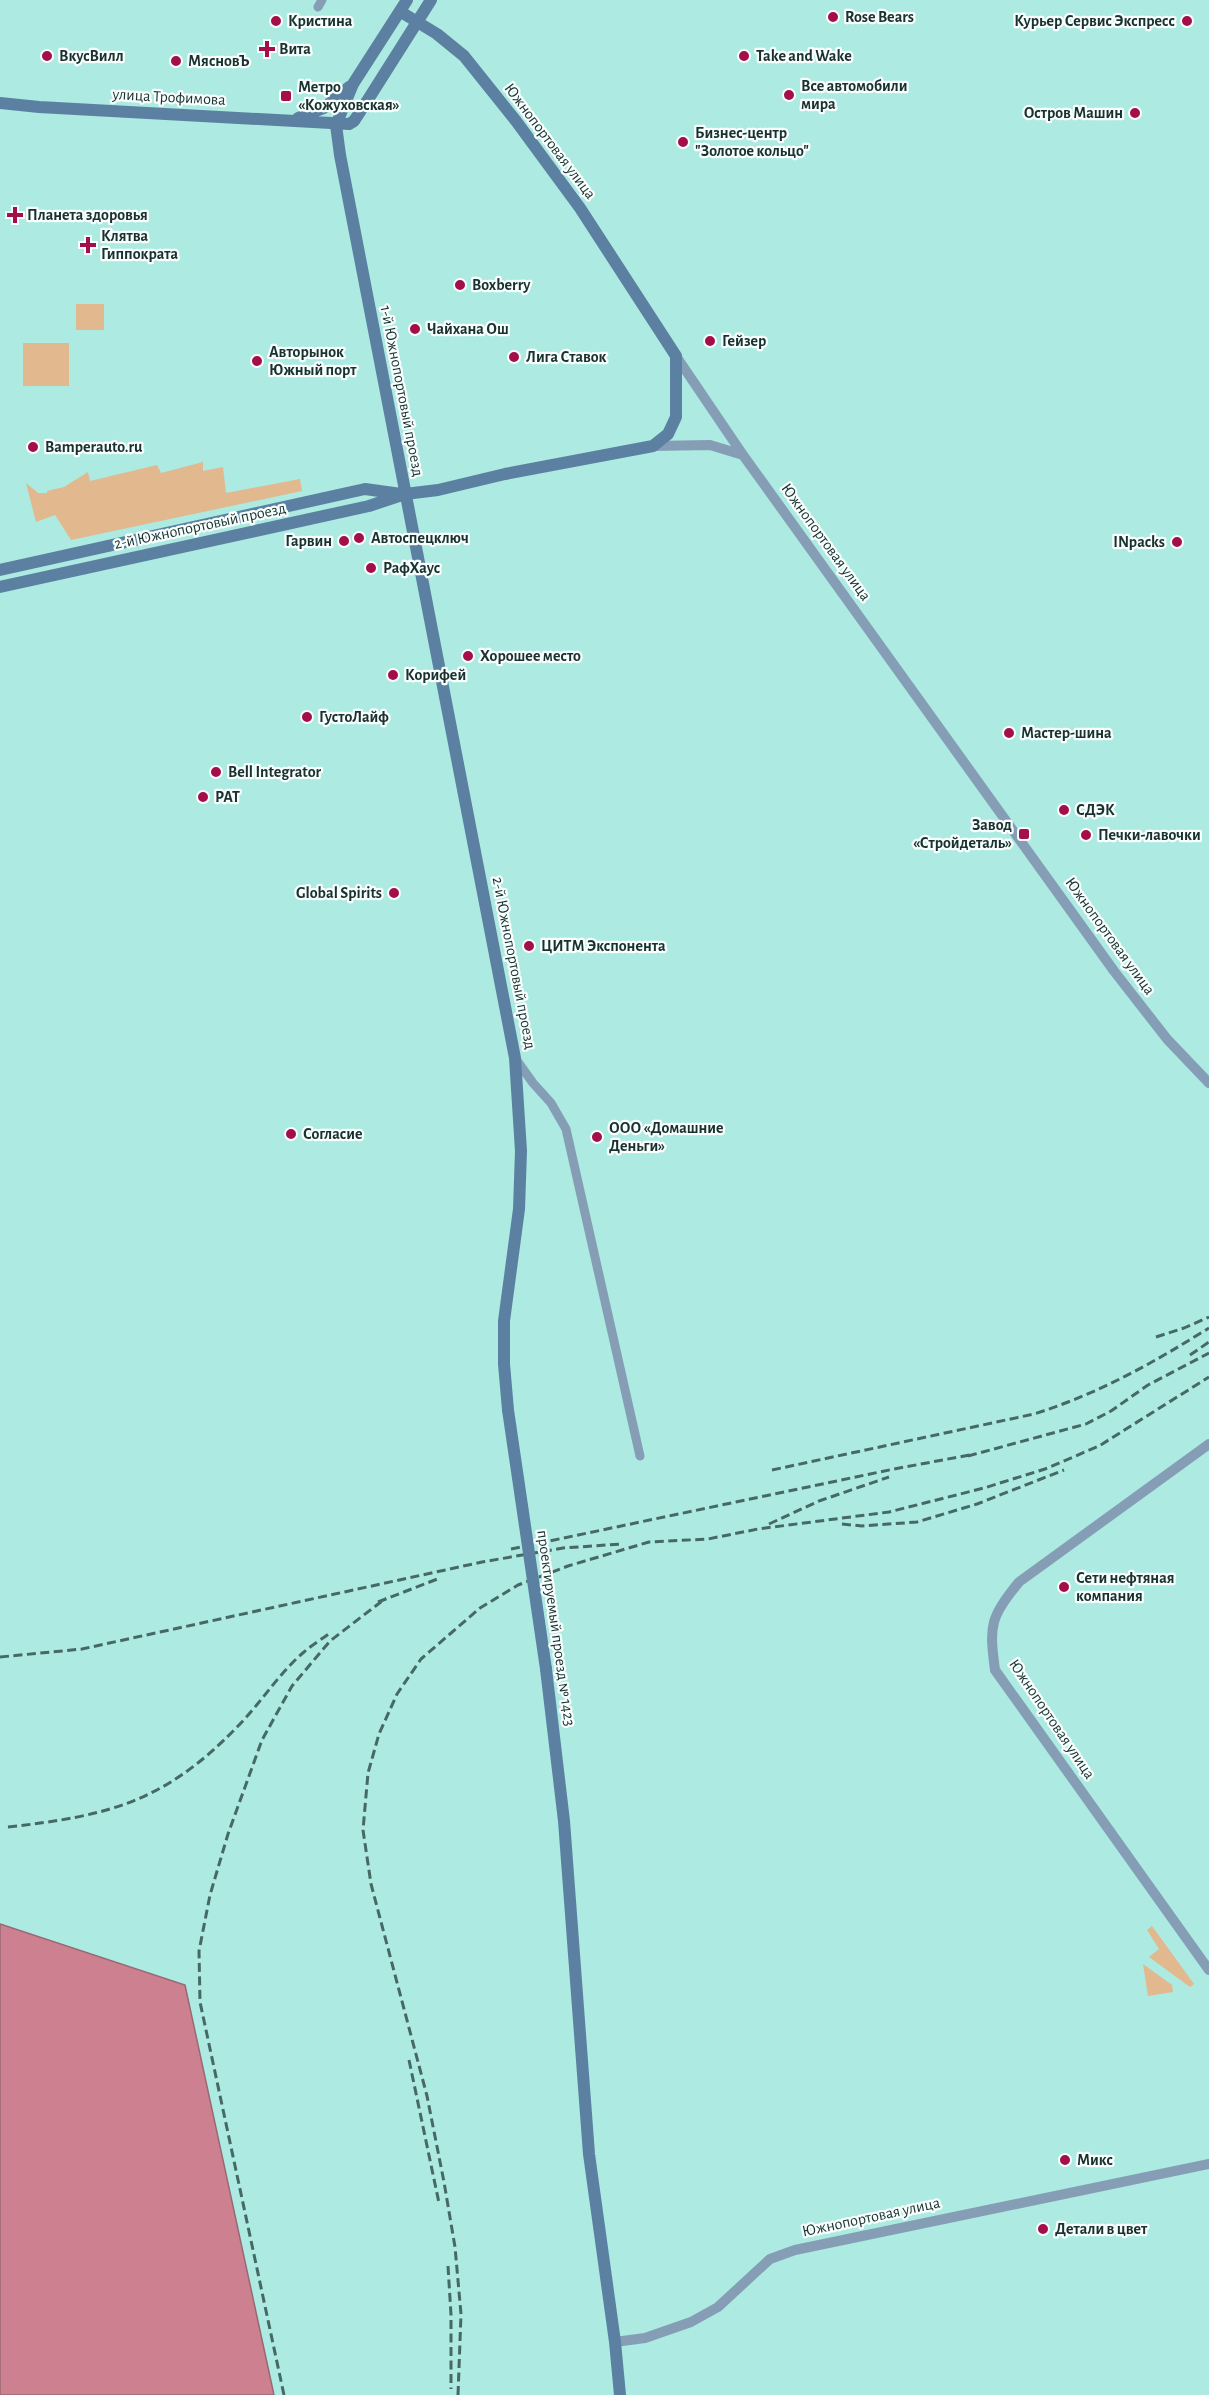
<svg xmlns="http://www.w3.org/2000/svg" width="1209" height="2395" font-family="'Alegreya Sans',sans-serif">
<rect width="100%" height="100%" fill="#adeae2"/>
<!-- green -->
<path fill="#e2b88f" d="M76 304H104V330H76Z
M23 343H69V386H23Z
M203 462V471L223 467 226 493 300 479 302 491 71 540 55 515 36 522 26 483 38 493H47V491L64 487 88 472 90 481 157 465 161 473Z
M1152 1926 1194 1984 1190 1987 1149 1957 1159 1949 1147 1930Z
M1143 1964 1172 1985 1173 1992 1148 1996Z"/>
<!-- water -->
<path fill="#cd8190" stroke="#976973" stroke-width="1.5" d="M0 1924 185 1985 274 2395H0Z"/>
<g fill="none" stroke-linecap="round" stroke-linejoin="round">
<!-- minor -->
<path stroke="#869eb5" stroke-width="9" d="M318 7 322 0
M515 1058 533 1083 551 1103 566 1129 640 1456"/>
<!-- tertiary -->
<path stroke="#869eb5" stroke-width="10" d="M676 356 743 455 1114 971 1167 1039 1209 1083
M653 446 710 445 743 455
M1209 1444 1019 1582C990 1618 989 1625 995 1670L1209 1970
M615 2342 645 2338 691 2322 718 2307 770 2259 795 2250 1209 2164"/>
<!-- secondary -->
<path stroke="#5c80a1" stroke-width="12" d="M407 0 353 84 336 125 340 155 515 1058 521 1151 519 1209 504 1321V1364L508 1410
M0 103 39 107 349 124 354 121 369 98 431 0
M298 118 324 108 349 87
M0 570 365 489 401 494
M0 587 369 506 405 494 438 490 505 474 653 446 668 434 676 417V356L580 208 516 121 464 56 437 34 401 12
M546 1669 564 1821 589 2154 615 2342 620 2395"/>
<!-- rail -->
<path stroke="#466964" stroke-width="3" stroke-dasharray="9 4.5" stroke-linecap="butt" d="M1156 1337 1184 1328 1209 1317
M1190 1355 1209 1342
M968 1456 1086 1424 1111 1411 1148 1385 1209 1353
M772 1470 1034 1414C1100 1393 1151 1364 1209 1328
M769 1524 819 1501 889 1477
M842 1524 862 1526 917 1522 977 1504 1064 1470
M511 1549 894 1469 975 1454
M378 1602 440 1578
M0 1657 82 1649 482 1562 563 1548 622 1544
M8 1827C108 1816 165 1802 237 1727 261 1703 279 1673 304 1652 312 1645 322 1639 330 1633
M409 2060 439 2203
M448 2266 451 2315V2389
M284 2395 200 2002 199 1951 210 1895 228 1834 262 1740 292 1686 330 1641 386 1598
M458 2395 461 2314 455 2247 444 2182 427 2096 371 1884 363 1830 368 1773 379 1734 397 1694 421 1659 480 1608 518 1585 568 1566 649 1542 708 1539 758 1529 889 1512 984 1488 1045 1469 1099 1446 1209 1377"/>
<!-- secondary-bridge -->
<path stroke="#5c80a1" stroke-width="12" d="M508 1410 546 1669"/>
</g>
<!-- markers -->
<g fill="#a40e49" stroke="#f8fefd" stroke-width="2">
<circle cx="833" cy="17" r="6"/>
<circle cx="276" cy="21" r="6"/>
<circle cx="1187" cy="21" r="6"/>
<path d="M264 40h6v6h6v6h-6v6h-6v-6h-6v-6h6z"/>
<circle cx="47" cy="56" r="6"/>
<circle cx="744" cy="56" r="6"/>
<circle cx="176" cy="61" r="6"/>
<circle cx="789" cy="95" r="6"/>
<rect x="280" y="90" width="12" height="12" rx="3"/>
<circle cx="1135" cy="113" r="6"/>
<circle cx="683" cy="142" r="6"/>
<path d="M12 206h6v6h6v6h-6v6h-6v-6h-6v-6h6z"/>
<path d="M85 236h6v6h6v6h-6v6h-6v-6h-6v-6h6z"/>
<circle cx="460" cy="285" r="6"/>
<circle cx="415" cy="329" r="6"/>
<circle cx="710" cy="341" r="6"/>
<circle cx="514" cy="357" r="6"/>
<circle cx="257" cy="361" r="6"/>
<circle cx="33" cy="447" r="6"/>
<circle cx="359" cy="538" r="6"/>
<circle cx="344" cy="541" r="6"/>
<circle cx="1177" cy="542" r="6"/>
<circle cx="371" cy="568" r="6"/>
<circle cx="468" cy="656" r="6"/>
<circle cx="393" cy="675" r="6"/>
<circle cx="307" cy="717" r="6"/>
<circle cx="1009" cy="733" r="6"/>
<circle cx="216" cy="772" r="6"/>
<circle cx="203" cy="797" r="6"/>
<circle cx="1064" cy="810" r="6"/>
<rect x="1018" y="828" width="12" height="12" rx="3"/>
<circle cx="1086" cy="835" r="6"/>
<circle cx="394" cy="893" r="6"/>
<circle cx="529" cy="946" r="6"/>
<circle cx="291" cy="1134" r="6"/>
<circle cx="597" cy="1137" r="6"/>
<circle cx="1064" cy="1587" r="6"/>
<circle cx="1065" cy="2160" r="6"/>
<circle cx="1043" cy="2229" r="6"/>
</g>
<g text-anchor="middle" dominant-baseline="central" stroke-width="4.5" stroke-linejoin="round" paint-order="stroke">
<!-- poi labels -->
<g font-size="16" font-weight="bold" fill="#1a322f" stroke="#f8fefd" text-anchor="start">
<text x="845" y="17">Rose Bears</text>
<text x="288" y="21">Кристина</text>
<text x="1175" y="21" text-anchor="end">Курьер Сервис Экспресс</text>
<text x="279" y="49">Вита</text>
<text x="59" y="56">ВкусВилл</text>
<text x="756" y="56">Take and Wake</text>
<text x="188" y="61">МясновЪ</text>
<text x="801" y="86">Все автомобили<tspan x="801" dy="18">мира</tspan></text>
<text x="298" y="87">Метро<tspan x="298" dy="18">«Кожуховская»</tspan></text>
<text x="1123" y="113" text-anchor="end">Остров Машин</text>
<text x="695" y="133">Бизнес-центр<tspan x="695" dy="18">"Золотое кольцо"</tspan></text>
<text x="27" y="215">Планета здоровья</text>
<text x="101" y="236">Клятва<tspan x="101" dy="18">Гиппократа</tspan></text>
<text x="472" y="285">Boxberry</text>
<text x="427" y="329">Чайхана Ош</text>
<text x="722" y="341">Гейзер</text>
<text x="269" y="352">Авторынок<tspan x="269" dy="18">Южный порт</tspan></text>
<text x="526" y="357">Лига Ставок</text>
<text x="45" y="447">Bamperauto.ru</text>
<text x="371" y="538">Автоспецключ</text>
<text x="332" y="541" text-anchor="end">Гарвин</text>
<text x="1165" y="542" text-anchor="end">INpacks</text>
<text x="383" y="568">РафХаус</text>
<text x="480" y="656">Хорошее место</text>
<text x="405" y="675">Корифей</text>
<text x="319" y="717">ГустоЛайф</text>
<text x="1021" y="733">Мастер-шина</text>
<text x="228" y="772">Bell Integrator</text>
<text x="215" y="797">РАТ</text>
<text x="1076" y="810">СДЭК</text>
<text x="1012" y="825" text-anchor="end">Завод<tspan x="1012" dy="18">«Стройдеталь»</tspan></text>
<text x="1098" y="835">Печки-лавочки</text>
<text x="382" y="893" text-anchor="end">Global Spirits</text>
<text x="541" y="946">ЦИТМ Экспонента</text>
<text x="609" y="1128">ООО «Домашние<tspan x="609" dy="18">Деньги»</tspan></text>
<text x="303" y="1134">Согласие</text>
<text x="1076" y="1578">Сети нефтяная<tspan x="1076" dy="18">компания</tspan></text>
<text x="1077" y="2160">Микс</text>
<text x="1055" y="2229">Детали в цвет</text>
</g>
<!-- street labels -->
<g font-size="16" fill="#1a322f" stroke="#f8fefd">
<text transform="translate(169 97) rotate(3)">улица Трофимова</text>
<text transform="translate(550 141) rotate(53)">Южнопортовая улица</text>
<text transform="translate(402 391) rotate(79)">1-й Южнопортовый проезд</text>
<text transform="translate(200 526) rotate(-12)">2-й Южнопортовый проезд</text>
<text transform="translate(826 542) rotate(54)">Южнопортовая улица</text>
<text transform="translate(1110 936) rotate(54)">Южнопортовая улица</text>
<text transform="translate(514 963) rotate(79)">2-й Южнопортовый проезд</text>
<text transform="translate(556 1628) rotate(82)">проектируемый проезд № 1423</text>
<text transform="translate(1052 1719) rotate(56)">Южнопортовая улица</text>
<text transform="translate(871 2217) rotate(-12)">Южнопортовая улица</text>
</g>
</g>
</svg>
